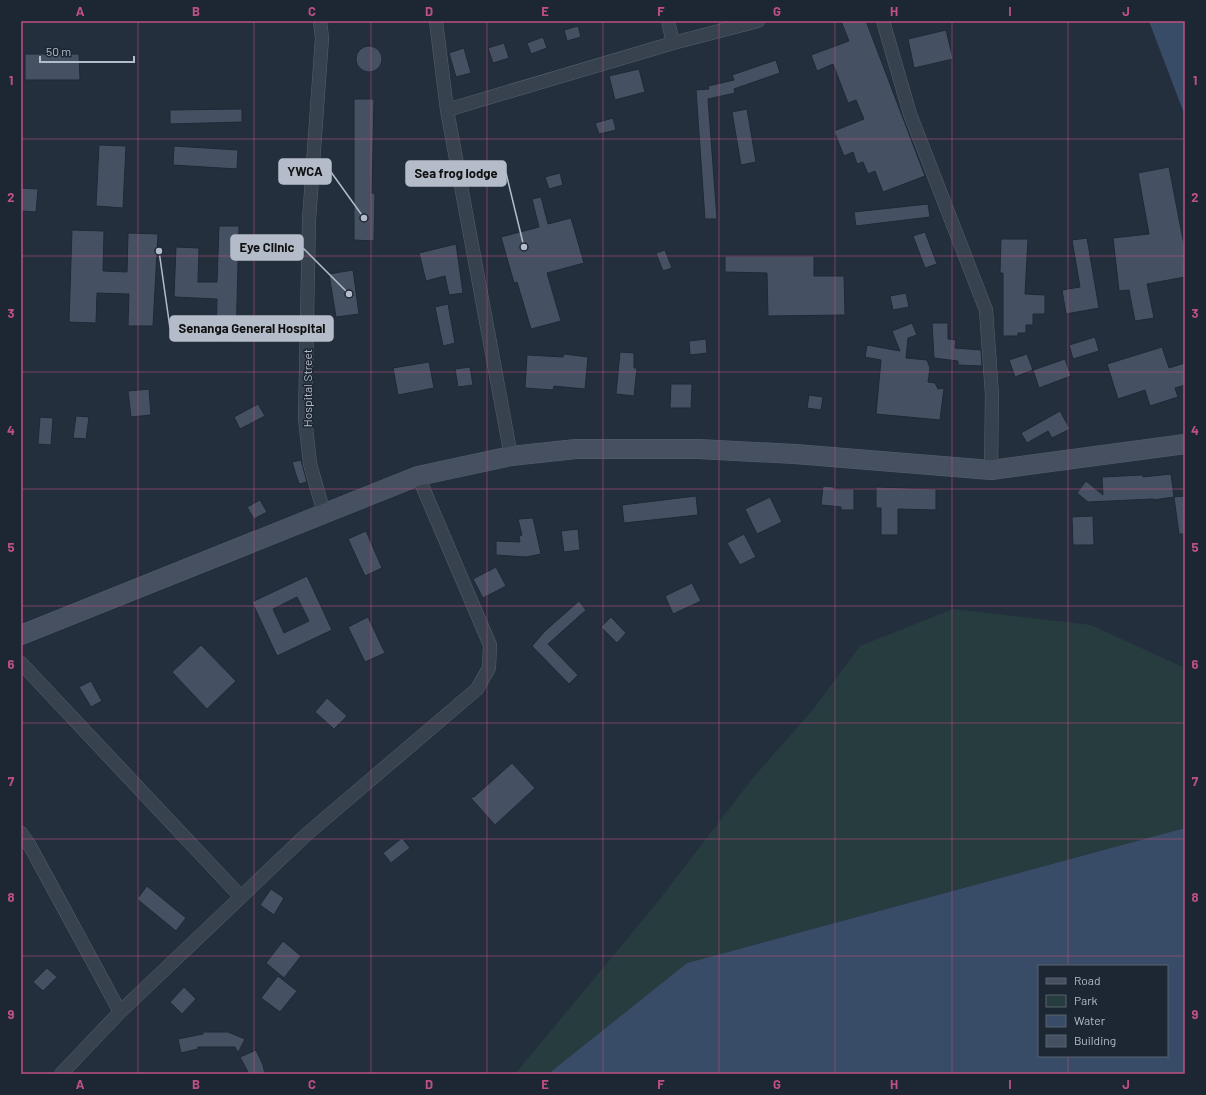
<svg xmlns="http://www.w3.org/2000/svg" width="1206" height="1095" font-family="Barlow,sans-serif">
<rect width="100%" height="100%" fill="#242f3e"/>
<!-- green -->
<path fill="#263c3f" d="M953 609 1091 625 1185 668V828L687 963 548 1074H515L656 904 752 779 815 707 860 646Z"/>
<!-- water -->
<path fill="#394c67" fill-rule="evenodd" d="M1149 21H1185V116Z
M1185 828V1074H548L687 963ZM1039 966H1167V1056H1039Z"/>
<!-- building -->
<path fill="#455162" stroke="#1f2835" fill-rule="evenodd" d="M841 21H866L925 176 883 192 875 171 868 174 863 162 857 164 853 152 844 156 834 131 864 119 856 100 848 103 833 64 817 71 811 55 849 41Z
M578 26 581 37 567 41 564 30Z
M946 30 953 59 914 68 908 39Z
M543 37 547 48 531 54 527 43Z
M504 43 509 58 493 63 488 48Z
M356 59a13 13 0 1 1 26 0a13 13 0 1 1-26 0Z
M464 48 471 73 456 77 449 53Z
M25 54H79L80 80H25Z
M776 60 780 73 734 89 735 93 708 99 717 219H705L696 90 709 89 708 86 734 80 732 75Z
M639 69 645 92 615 100 609 76Z
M354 99H374L372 193 375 194 374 241 354 240Z
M242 109V122L170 124V110Z
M747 109 756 162 741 165 732 112Z
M613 118 616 130 599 134 595 123Z
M99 145 126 146 123 208 96 206Z
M174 146 238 150 237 169 173 165Z
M1169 167 1185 250V277L1147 284 1154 318 1135 321 1129 290 1119 291 1113 238 1149 234 1138 173Z
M560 173 563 185 549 189 545 177Z
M21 188 38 189 36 212 21 211Z
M541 197 548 224 571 218 584 263 547 273 561 321 531 329 517 282 514 283 501 237 539 227 532 199Z
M928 204 930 217 856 226 854 212Z
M219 226H239L236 341H216L217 299 174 297 176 247 199 248 198 282H217Z
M72 230 104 231 103 271 127 272 128 233 158 234 153 326H128L129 294 97 293 96 323 69 322Z
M925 232 937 264 925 268 913 236Z
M1087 238 1099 308 1066 314 1062 290 1080 287 1072 240Z
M1001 239H1028L1025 294 1045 295V314H1033V325H1026V333H1018V336H1003V273H1000Z
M456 244 463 293 449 295 445 276 426 281 419 253Z
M665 250 672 268 663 271 656 253Z
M725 256H814V276H844L845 315 768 316 767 273 725 272Z
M353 270 359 314 336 317 329 274Z
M906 293 909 307 893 310 890 296Z
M448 304 455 343 443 346 435 307Z
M912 323 917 335 908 338 906 358 927 360 930 368 928 382 935 383 938 389 944 388 940 420 876 414 881 360 865 357 867 345 900 351 892 331Z
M932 323H948V339L956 340 955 348 981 350 982 366 958 365V361L934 358Z
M1095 337 1099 351 1073 359 1069 345Z
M706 339 707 353 690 355 689 341Z
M1162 347 1169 368 1185 363V385L1175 388 1178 397 1150 406 1145 390 1118 399 1107 364Z
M620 352 634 353V368H637L634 396 616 394Z
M564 354 588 357 585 389 554 386 553 390 525 388 527 355 563 357Z
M1027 354 1033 370 1015 377 1009 360Z
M1065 359 1071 376 1039 388 1033 370Z
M429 362 434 388 398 395 393 368Z
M470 367 473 385 458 387 455 369Z
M671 384H692L691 408H670Z
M149 389 151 415 131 417 128 391Z
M809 395 823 397 821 410 807 408Z
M258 404 265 416 240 429 234 417Z
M1060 411 1070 429 1052 438 1048 431 1027 443 1021 433Z
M76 416 89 417 86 439 73 438Z
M40 417 53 418 51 445 38 444Z
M301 460 307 482 299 484 292 462Z
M1171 474 1174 497 1153 500V499L1088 502 1077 493 1086 481 1103 495 1102 477 1143 475V477Z
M823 486 834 487V489H854V510H841V507L821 505Z
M876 487 936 489V510L898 509V535H881V508H876Z
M696 496 698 515 624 523 622 505Z
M1185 496V534H1179L1174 497Z
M770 497 782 522 757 534 745 509Z
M260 500 267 512 254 519 247 507Z
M1093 516 1094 545H1073L1072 517Z
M533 518 541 554 526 557 496 555V541L520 542 519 536 522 535 518 519Z
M578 529 580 550 564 552 561 531Z
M366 531 382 568 365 576 348 539Z
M744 534 756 557 740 565 727 543Z
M496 567 506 586 483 598 473 579Z
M307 576 332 630 277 656 252 602ZM297 597 309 621 284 633 273 609Z
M692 583 701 601 673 614 665 596Z
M579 601 586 610 548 644 578 675 569 684 532 646 545 631Z
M368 617 385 653 365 662 348 627Z
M611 617 626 633 617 643 601 627Z
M201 645 236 681 207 709 172 672Z
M91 681 102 701 91 707 79 687Z
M327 698 347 716 334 729 315 712Z
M512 763 535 788 495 825 470 797H474Z
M402 838 410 848 391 863 383 853Z
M147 886 186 918 176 931 137 899Z
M271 889 284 898 274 915 260 905Z
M283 941 301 956 284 978 266 963Z
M47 968 57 977 43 991 33 982Z
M278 976 297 991 280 1012 261 998Z
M184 987 196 999 182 1014 170 1002Z
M203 1032H228L245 1039 238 1053 235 1047H198V1049L181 1053 178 1039 203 1034Z
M256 1050 263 1065 265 1074H249L240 1057Z"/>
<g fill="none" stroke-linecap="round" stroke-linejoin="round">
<defs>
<path id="street" d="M320 21 322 38 309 220 305 418 310 464 324 513
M436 21 447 110 511 456
M668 21 673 43
M883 21 910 114 986 310 992 395 991 470
M447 110 673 43 758 21
M21 663 241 897
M21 833 30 846 120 1012
M61 1074 120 1012 307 834 477 689 489 668 490 645 418 476"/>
<path id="secondary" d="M21 635 418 476 511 456 576 449H698L795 454 991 470 1185 444"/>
</defs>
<!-- street casing -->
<use href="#street" stroke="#565f6c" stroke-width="14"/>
<!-- secondary casing -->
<use href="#secondary" stroke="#565f6c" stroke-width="20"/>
<!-- street -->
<use href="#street" stroke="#38414e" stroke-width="13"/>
<!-- secondary -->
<use href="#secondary" stroke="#465061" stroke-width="19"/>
</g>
<!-- grid -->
<path fill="none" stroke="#bd5182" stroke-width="1" stroke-opacity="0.55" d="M138 21V1074M254 21V1074M371 21V1074M487 21V1074M603 21V1074M719 21V1074M835 21V1074M952 21V1074M1068 21V966M21 139H1185M21 256H1185M21 372H1185M21 489H1185M21 606H1185M21 723H1185M21 839H1185M21 956H1185M1068 1056V1074"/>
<g text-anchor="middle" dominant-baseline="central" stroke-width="3" stroke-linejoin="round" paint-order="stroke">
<!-- street labels -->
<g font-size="12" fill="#b4bcc9" stroke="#1d2633">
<text transform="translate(307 388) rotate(-90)">Hospital Street</text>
</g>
</g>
<!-- callouts -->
<path fill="none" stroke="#b4bcc9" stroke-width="1.5" d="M364 218L331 172M524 247L506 173M349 294L303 248M159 251L170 328"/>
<g fill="#b4bcc9" stroke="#1d2633" stroke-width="1.5">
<circle cx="364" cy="218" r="4"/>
<circle cx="524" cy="247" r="4"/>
<circle cx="349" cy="294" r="4"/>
<circle cx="159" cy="251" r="4"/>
</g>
<g fill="#b4bcc9" stroke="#b4bcc9" stroke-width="1.5">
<rect x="279" y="159" width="52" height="25" rx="4"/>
<rect x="406" y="161" width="100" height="25" rx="4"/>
<rect x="231" y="235" width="72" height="25" rx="4"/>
<rect x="170" y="316" width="163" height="25" rx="4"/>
</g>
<g font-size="13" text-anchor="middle" font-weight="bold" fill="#111">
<text x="305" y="176">YWCA</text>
<text x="456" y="178">Sea frog lodge</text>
<text x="267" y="252">Eye Clinic</text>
<text x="252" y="333">Senanga General Hospital</text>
</g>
<!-- border -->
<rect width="1206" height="1095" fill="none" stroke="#1d2633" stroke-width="44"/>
<!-- legend -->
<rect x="1038" y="965" width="130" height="92" fill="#1d2633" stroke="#59626f"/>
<rect x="1046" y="978" width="20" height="6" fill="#465061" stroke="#59626f"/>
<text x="1074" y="985" font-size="12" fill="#b4bcc9">Road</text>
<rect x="1046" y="995" width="20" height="12" fill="#263c3f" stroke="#59626f"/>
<text x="1074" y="1005" font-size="12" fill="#b4bcc9">Park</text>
<rect x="1046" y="1015" width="20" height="12" fill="#394c67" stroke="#59626f"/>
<text x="1074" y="1025" font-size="12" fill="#b4bcc9">Water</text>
<rect x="1046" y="1035" width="20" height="12" fill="#455162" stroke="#59626f"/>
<text x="1074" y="1045" font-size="12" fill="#b4bcc9">Building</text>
<!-- scale -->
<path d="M40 56v6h94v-6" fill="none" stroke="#b4bcc9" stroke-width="2"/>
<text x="46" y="56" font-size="12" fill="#b4bcc9" stroke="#1d2633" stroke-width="3" paint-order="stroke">50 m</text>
<rect x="22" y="22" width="1162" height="1051" fill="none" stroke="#bd5182" stroke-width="1.5"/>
<g font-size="13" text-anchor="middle" font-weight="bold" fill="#bd5182">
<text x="80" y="16">A</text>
<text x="196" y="16">B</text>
<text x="312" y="16">C</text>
<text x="429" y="16">D</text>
<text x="545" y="16">E</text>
<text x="661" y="16">F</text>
<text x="777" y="16">G</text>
<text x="894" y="16">H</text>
<text x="1010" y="16">I</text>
<text x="1126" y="16">J</text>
<text x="11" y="85">1</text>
<text x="1195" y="85">1</text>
<text x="11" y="202">2</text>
<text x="1195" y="202">2</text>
<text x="11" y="318">3</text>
<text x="1195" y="318">3</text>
<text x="11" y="435">4</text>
<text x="1195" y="435">4</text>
<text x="11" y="552">5</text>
<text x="1195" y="552">5</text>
<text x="11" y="669">6</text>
<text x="1195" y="669">6</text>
<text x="11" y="786">7</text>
<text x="1195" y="786">7</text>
<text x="11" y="902">8</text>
<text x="1195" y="902">8</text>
<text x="11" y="1019">9</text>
<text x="1195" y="1019">9</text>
<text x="80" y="1089">A</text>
<text x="196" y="1089">B</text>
<text x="312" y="1089">C</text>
<text x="429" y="1089">D</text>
<text x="545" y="1089">E</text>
<text x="661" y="1089">F</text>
<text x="777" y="1089">G</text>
<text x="894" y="1089">H</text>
<text x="1010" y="1089">I</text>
<text x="1126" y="1089">J</text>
</g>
</svg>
